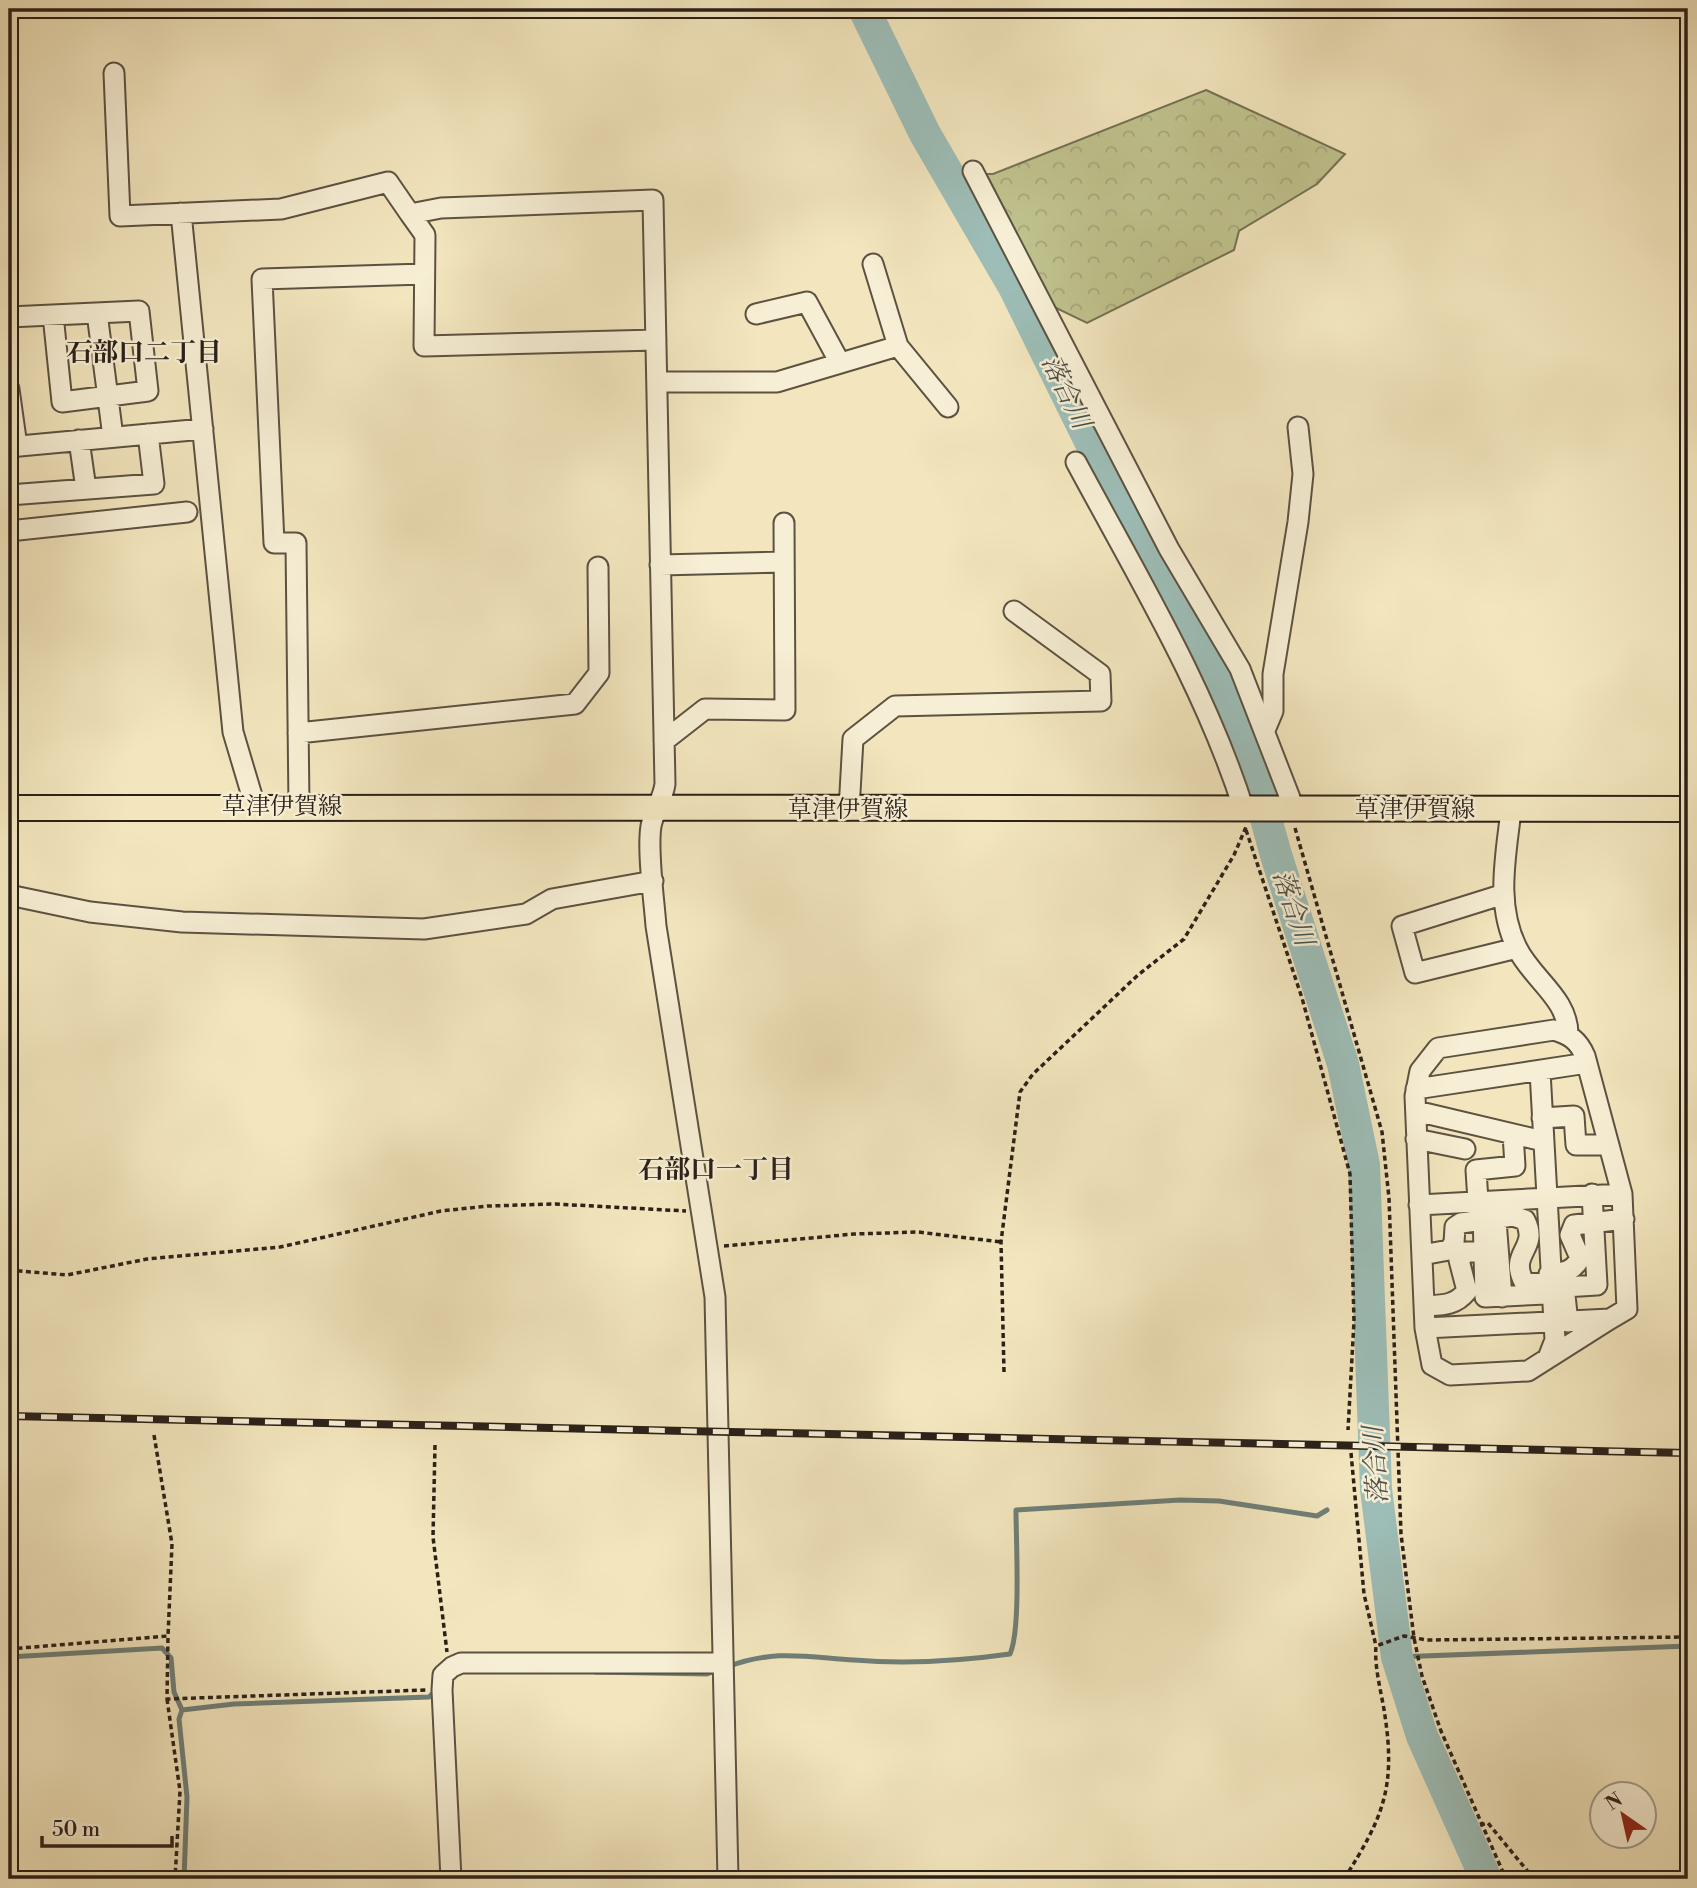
<svg xmlns="http://www.w3.org/2000/svg" width="1697" height="1888" font-family="'Libre Bodoni','Noto Serif JP',serif">
<defs>
<pattern id="forest-crowns" width="20" height="18" patternUnits="userSpaceOnUse" patternTransform="scale(1.75)"><rect width="20" height="18" fill="#c0c38e"/><path d="M2 6a3 3 0 1 1 6 0M12 15a3 3 0 1 1 6 0" fill="none" stroke="#a5a77a"/></pattern>
</defs>
<rect width="100%" height="100%" fill="#f3e6be"/>
<filter id="stains"><feTurbulence type="fractalNoise" baseFrequency=".00286" numOctaves="4"/><feColorMatrix values="0 0 0 0 .2 0 0 0 0 .09 0 0 0 0 .02 0 0 0 .5 -.17"/></filter>
<radialGradient id="worn" r=".72"><stop offset=".6" stop-color="#630" stop-opacity="0"/><stop offset="1" stop-color="#630" stop-opacity=".3"/></radialGradient>
<!-- forest -->
<path fill="url(#forest-crowns)" stroke="#757254" stroke-width="2" d="M1206 90 1345 154 1317 184 1239 231 1234 250 1087 323 1054 307 986 174H993Z"/>
<g fill="none" stroke-linecap="round" stroke-linejoin="round">
<!-- stream -->
<path stroke="#6f7f78" stroke-width="5" d="M9 1657 162 1648 171 1658 174 1692 182 1710 179 1719 187 1797 184 1879
M1397 1657 1688 1646
M727 1667C774 1649 806 1657 854 1660 904 1664 960 1661 1010 1654 1021 1630 1016 1541 1016 1510L1180 1500 1219 1501 1317 1516 1327 1510
M595 1672 707 1674 717 1670
M182 1710 234 1704 429 1697 437 1689"/>
<!-- river -->
<path stroke="#9dbeb8" stroke-width="32" d="M864 9 925 134 1014 287 1113 488 1237 713 1276 855 1343 1064 1364 1165 1376 1489 1397 1657 1422 1736 1486 1879"/>
<defs>
<path id="minor" d="M114 73 120 216 281 209 388 182 410 214
M973 171 1169 549 1240 669 1290 798 1291 810
M181 213 233 732 255 806
M873 264 898 346 948 407
M97 313 113 437
M756 314 807 302 840 363
M9 317 139 311 148 391 62 402 53 315
M656 340 424 346 425 235 410 214 441 208 653 200 665 784C663 799 654 811 651 826 647 851 654 899 656 926L715 1297 728 1879
M657 382H777L898 346
M9 389 17 446
M79 440 86 489
M9 447 203 429
M1076 462C1137 576 1205 687 1244 810
M9 495 154 484 148 434
M9 531 187 512
M660 565 784 562
M1265 730 1273 711V674L1298 522 1303 474 1298 427
M298 733 575 704 599 673 598 567
M664 741 705 709 785 710 784 523
M299 806 296 543H274L262 279 424 274
M849 810 853 739 895 706 1101 701 1100 674 1014 611
M1511 810C1506 856 1495 904 1517 948 1532 979 1568 998 1568 1034
M9 895 90 912 182 922 424 929 526 914 552 899 653 881
M1501 895 1402 926 1415 973 1517 948
M1540 1071 1555 1340 1548 1358
M1416 1089 1587 1063
M1416 1111 1543 1141
M1542 1118 1574 1116 1576 1145H1609
M1416 1139 1465 1149
M1478 1201 1476 1170 1515 1166 1513 1134
M1419 1205 1622 1194
M1495 1208 1502 1297
M1483 1210 1485 1297 1546 1294
M1422 1255 1449 1250 1454 1243 1455 1227 1461 1223 1513 1216 1525 1220C1540 1249 1508 1252 1524 1282L1550 1285
M1549 1274C1564 1272 1573 1272 1580 1258L1570 1235 1574 1225 1624 1219
M1424 1306C1442 1305 1455 1306 1467 1291L1459 1260 1466 1252H1484
M1568 1322 1564 1287 1597 1285 1592 1194
M1425 1328 1610 1319 1627 1309 1622 1194 1585 1056C1578 1040 1570 1035 1554 1030L1438 1048 1420 1071 1415 1096 1425 1328 1432 1365 1450 1375 1528 1371 1610 1319
M451 1879 442 1690 443 1675 452 1667 461 1663H721"/>
<path id="major" d="M9 808C569 805 1128 810 1688 809"/>
</defs>
<!-- minor casing -->
<use href="#minor" stroke="#5c5242" stroke-width="23"/>
<!-- major casing -->
<use href="#major" stroke="#2a2019" stroke-width="28"/>
<!-- path -->
<path stroke="#2a2019" stroke-width="3.5" stroke-dasharray="5 3.5" stroke-linecap="butt" d="M1295 828 1382 1132 1389 1198 1401 1534 1414 1638 1422 1676 1441 1731 1506 1879
M1246 830 1302 998 1350 1174 1354 1321 1348 1430
M724 1246 854 1234 918 1232 1001 1242
M9 1270 67 1275 147 1259 280 1247 441 1211 488 1206 555 1204 686 1211
M1004 1372 1001 1242 1020 1092 1033 1074 1138 975 1184 939 1234 855 1246 827
M154 1435 172 1544 168 1636
M435 1445 433 1537 447 1652
M1351 1453 1364 1594 1376 1646
M9 1649 168 1636 167 1699 426 1690
M167 1699 180 1791 175 1879
M1480 1825 1488 1823 1534 1879
M1344 1879C1382 1819 1396 1789 1385 1716 1382 1694 1374 1668 1376 1646L1404 1636 1427 1640 1688 1637"/>
<!-- minor -->
<use href="#minor" stroke="#f7efd5" stroke-width="19"/>
<!-- major -->
<use href="#major" stroke="#f3e6be" stroke-width="24"/>
<defs>
<path id="rail" d="M9 1416 1688 1453"/>
</defs>
<!-- rail casing -->
<use href="#rail" stroke="#2a2019" stroke-width="8"/>
<!-- rail -->
<use href="#rail" stroke="#f7efd5" stroke-width="5" stroke-dasharray="16" stroke-linecap="butt"/>
</g>
<g text-anchor="middle" dominant-baseline="central" stroke-width="5" stroke-linejoin="round" paint-order="stroke">
<!-- street labels -->
<g font-size="24" fill="#2a2019" stroke="#f7efd5">
<text x="282" y="807">草津伊賀線</text>
<text x="848" y="810">草津伊賀線</text>
<text x="1415" y="810">草津伊賀線</text>
</g>
<!-- neighbourhood labels -->
<g font-size="26" font-weight="bold" fill="#2a2019" stroke="#f7efd5">
<text x="144" y="353">石部口二丁目</text>
<text x="716" y="1170">石部口一丁目</text>
</g>
<!-- water labels -->
<g font-size="26" font-style="italic" fill="#4c4f49" stroke="#f7efd5">
<text transform="translate(1066 392) rotate(64)">落合川</text>
<text transform="translate(1293 908) rotate(72)">落合川</text>
<text transform="translate(1376 1465) rotate(-94)">落合川</text>
</g>
</g>
<!-- margin -->
<rect width="1697" height="1888" fill="none" stroke="#f3e6be" stroke-width="35"/>
<rect x="10" y="10" width="1676" height="1867" fill="none" stroke="#2a2019" stroke-width="3.5"/>
<rect x="18" y="18" width="1662" height="1853" fill="none" stroke="#2a2019" stroke-width="2"/>
<!-- north arrow -->
<g transform="translate(1623 1815) rotate(326)"><circle r="33" fill="#f7efd5" stroke="#a59c8a" stroke-width="2"/>
<path d="M0-5L12 26L0 18L-12 26Z" fill="#8f2418"/>
<text y="-10" font-size="19" font-weight="bold" text-anchor="middle" fill="#2a2019">N</text>
</g>
<!-- scale -->
<path d="M42 1836v10h130v-10" fill="none" stroke="#2a2019" stroke-width="3.5"/>
<text x="52" y="1836" font-size="21" fill="#2a2019" stroke="#f7efd5" stroke-width="5" paint-order="stroke">50 m</text>
<rect width="100%" height="100%" filter="url(#stains)"/>
<rect width="100%" height="100%" fill="url(#worn)"/>
</svg>
